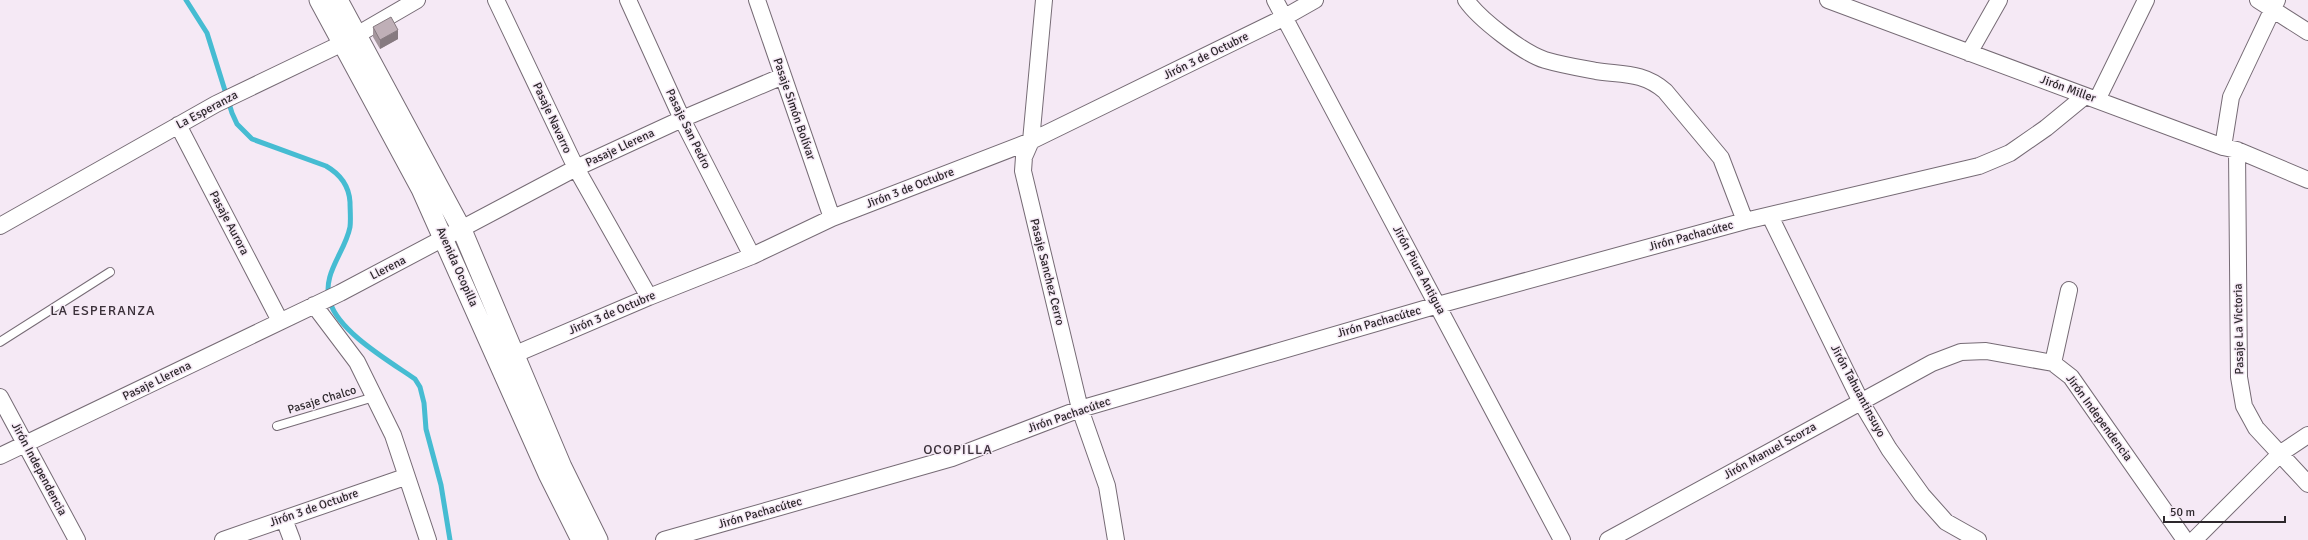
<svg xmlns="http://www.w3.org/2000/svg" width="2308" height="540" font-family="Signika,sans-serif">
<rect width="100%" height="100%" fill="#f5e9f5"/>
<g fill="none" stroke-linecap="round" stroke-linejoin="round">
<!-- stream -->
<path stroke="#46bcd2" stroke-width="5" d="M186 0 207 33 232 113 237 124 252 139 326 166C340 174 349 186 350 202 350 210 351 219 350 227 345 253 321 274 330 302 339 332 389 361 415 379L420 387 424 403 426 429 441 485 450 540"/>
<defs>
<path id="service" d="M0 342 110 272
M277 426 374 397"/>
<path id="minor" d="M496 0 576 168 649 297
M628 0 682 119 752 256
M757 0 832 218
M1044 0 1031 141 1024 157 1023 171 1080 409 1107 486 1116 540
M1275 0 1562 540
M1466 0C1479 19 1523 53 1545 60 1562 65 1580 68 1596 71 1623 75 1643 72 1665 91L1721 158 1745 221
M1828 0 2223 147 2237 150 2308 180
M2258 0 2308 32
M1969 53 1999 0
M2097 100 2146 0
M178 125 280 321
M2223 147 2231 97 2277 0
M2237 150 2239 377 2244 406 2256 428 2308 484
M1770 216 1861 402 1889 449 1922 495 1946 522 1978 540
M0 226 216 104 343 43 417 0
M314 305 357 362 393 435 428 540
M504 359 649 297 752 256 832 218 1031 141 1285 17 1315 0
M2053 363 2069 290
M0 397 77 540
M0 456 340 293 576 168 682 119 783 76
M284 519 292 540
M223 540 405 477
M664 540 952 458 1080 409 1438 305 1745 221 1979 166 2010 153 2046 128 2085 96
M1608 540 1932 363 1961 352 1986 351 2053 363 2071 377 2185 540
M2194 540 2281 453 2308 435"/>
<path id="tertiary" d="M319 0 421 189 548 474 581 540
M338 0 462 230 562 467 598 540"/>
</defs>
<!-- service casing -->
<use href="#service" stroke="#766b75" stroke-width="10"/>
<!-- minor casing -->
<use href="#minor" stroke="#766b75" stroke-width="18"/>
<!-- tertiary casing -->
<use href="#tertiary" stroke="#766b75" stroke-width="21"/>
<!-- service -->
<use href="#service" stroke="#fff" stroke-width="8"/>
<!-- minor -->
<use href="#minor" stroke="#fff" stroke-width="16"/>
<!-- tertiary -->
<use href="#tertiary" stroke="#fff" stroke-width="19"/>
</g>
<!-- wall -->
<path fill="#a4969d" d="M373 27 398 39 380 49 373 37Z"/>
<!-- shaded-wall -->
<path fill="#867a80" d="M398 30V39L380 49V40Z"/>
<!-- building -->
<path fill="#bfafb7" stroke="#867a80" d="M391 17 398 30 380 40 373 27Z"/>
<g text-anchor="middle" dominant-baseline="central" stroke-width="3" stroke-linejoin="round" paint-order="stroke">
<!-- street labels -->
<g font-size="12" fill="#2d282c" stroke="#f5e9f5">
<text transform="translate(1206 56) rotate(-26)">Jirón 3 de Octubre</text>
<text transform="translate(2068 89) rotate(20)">Jirón Miller</text>
<text transform="translate(794 109) rotate(71)">Pasaje Simón Bolívar</text>
<text transform="translate(207 110) rotate(-28)">La Esperanza</text>
<text transform="translate(552 118) rotate(65)">Pasaje Navarro</text>
<text transform="translate(688 129) rotate(64)">Pasaje San Pedro</text>
<text transform="translate(620 148) rotate(-25)">Pasaje Llerena</text>
<text transform="translate(910 188) rotate(-21)">Jirón 3 de Octubre</text>
<text transform="translate(229 223) rotate(62)">Pasaje Aurora</text>
<text transform="translate(1691 236) rotate(-15)">Jirón Pachacútec</text>
<text transform="translate(457 267) rotate(66)">Avenida Ocopilla</text>
<text transform="translate(388 268) rotate(-27)">Llerena</text>
<text transform="translate(1419 270) rotate(62)">Jirón Piura Antigua</text>
<text transform="translate(1047 272) rotate(76)">Pasaje Sanchez Cerro</text>
<text transform="translate(612 313) rotate(-23)">Jirón 3 de Octubre</text>
<text transform="translate(1379 322) rotate(-16)">Jirón Pachacútec</text>
<text transform="translate(2239 329) rotate(-91)">Pasaje La Victoria</text>
<text transform="translate(157 381) rotate(-26)">Pasaje Llerena</text>
<text transform="translate(1858 391) rotate(62)">Jirón Tahuantinsuyo</text>
<text transform="translate(322 400) rotate(-17)">Pasaje Chalco</text>
<text transform="translate(1069 415) rotate(-19)">Jirón Pachacútec</text>
<text transform="translate(2099 418) rotate(54)">Jirón Independencia</text>
<text transform="translate(1770 451) rotate(-29)">Jirón Manuel Scorza</text>
<text transform="translate(39 469) rotate(62)">Jirón Independencia</text>
<text transform="translate(314 508) rotate(-19)">Jirón 3 de Octubre</text>
<text transform="translate(760 513) rotate(-16)">Jirón Pachacútec</text>
</g>
<!-- quarter labels -->
<g font-size="14" letter-spacing="1" fill="#3b313a" stroke="#f5e9f5">
<text x="103" y="310">LA ESPERANZA</text>
<text x="958" y="449">OCOPILLA</text>
</g>
</g>
<!-- scale -->
<path d="M2164 516v6h121v-6" fill="none" stroke="#2d282c" stroke-width="2"/>
<text x="2170" y="516" font-size="12" fill="#2d282c" stroke="#f5e9f5" stroke-width="3" paint-order="stroke">50 m</text>
</svg>
